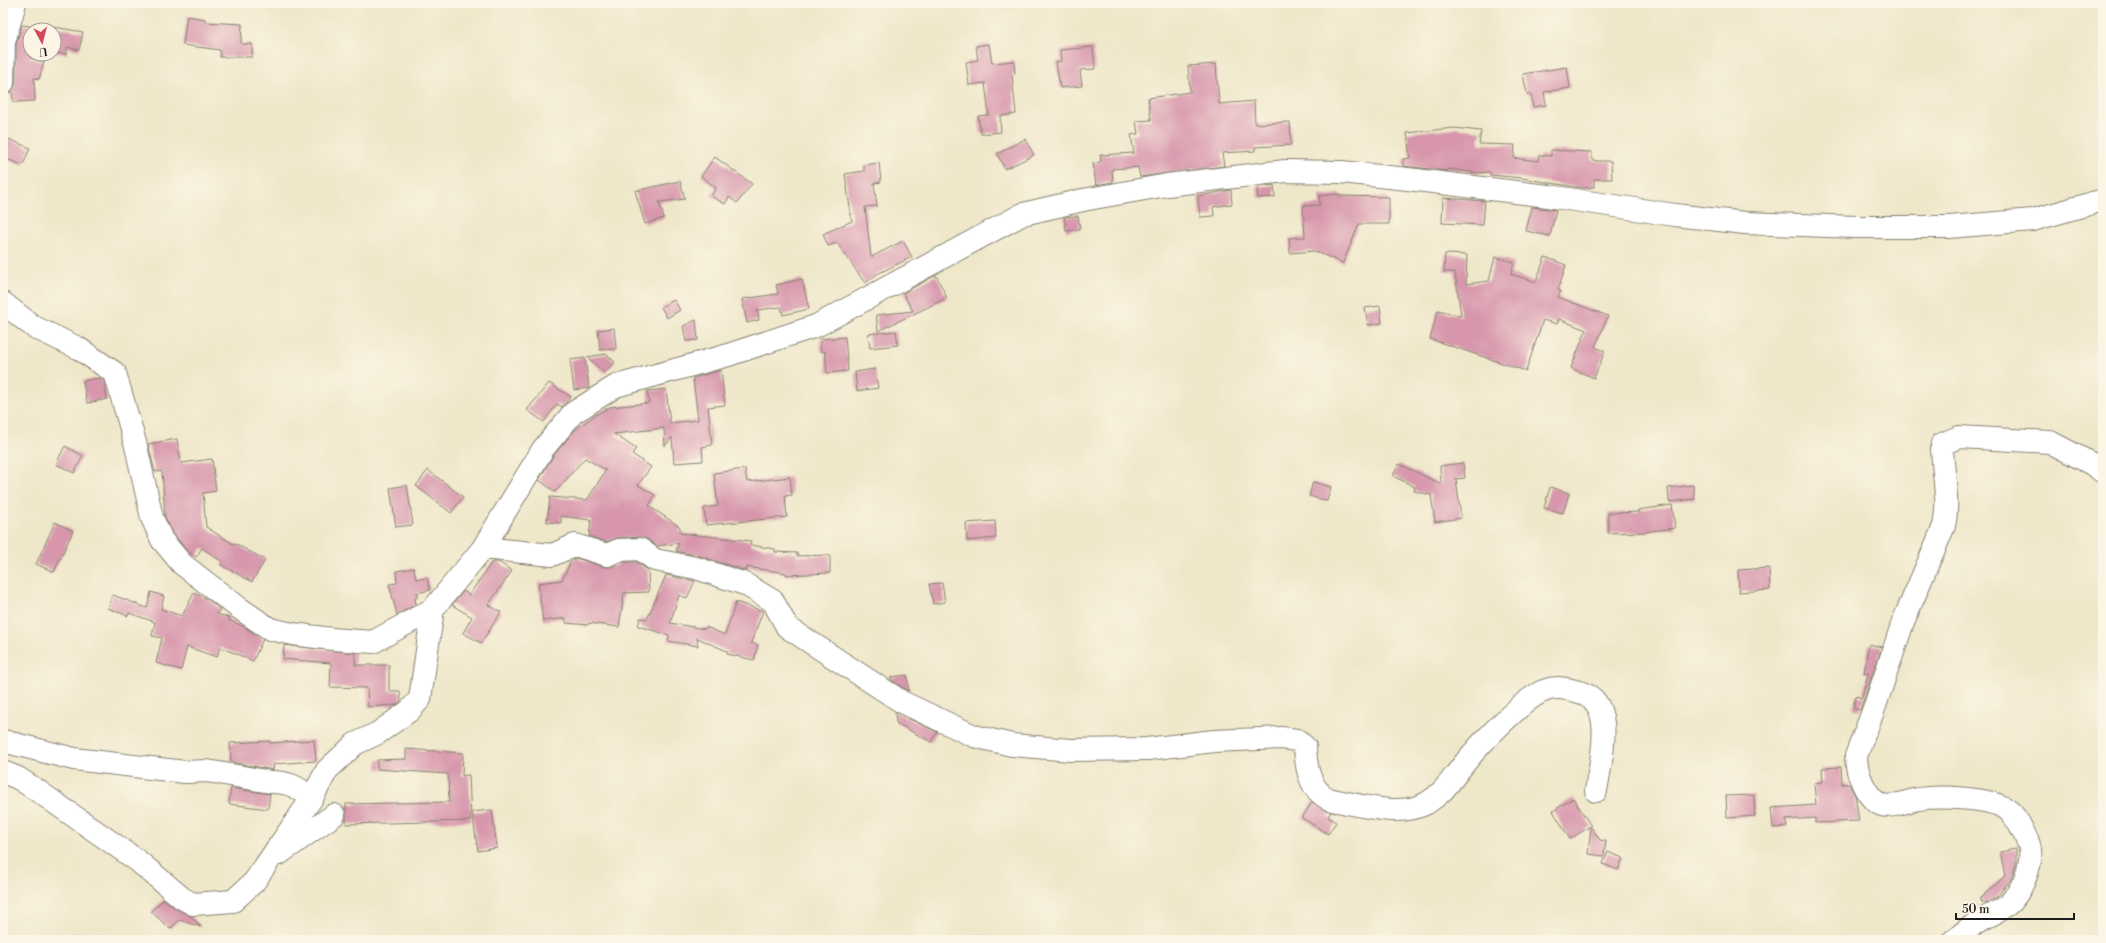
<svg xmlns="http://www.w3.org/2000/svg" width="2106" height="943" font-family="'Libre Bodoni',serif">
<rect width="100%" height="100%" fill="#fcf5e5"/>
<filter id="ink" filterUnits="userSpaceOnUse"><feTurbulence type="fractalNoise" baseFrequency=".025" numOctaves="2"/><feDisplacementMap in="SourceGraphic" scale="8" xChannelSelector="R" yChannelSelector="G"/><feConvolveMatrix kernelMatrix="1 2 1 2 8 2 1 2 1" color-interpolation-filters="sRGB"/></filter>
<filter id="wash" filterUnits="userSpaceOnUse"><feTurbulence type="fractalNoise" baseFrequency=".012" numOctaves="4" result="noise"/><feDisplacementMap in="SourceGraphic" scale="16" xChannelSelector="R" yChannelSelector="G"/><feGaussianBlur stdDeviation="0.9" result="paint"/><feColorMatrix in="noise" values="0 0 0 0 0 0 0 0 0 0 0 0 0 0 0 0 0 1.4 0 .05"/><feComposite in="paint" operator="in"/></filter>
<g filter="url(#wash)">
<rect width="100%" height="100%" fill="#efe7c9"/>
<g id="blocks">
<!-- building -->
<path fill="#d796ac" d="M187 16 205 19V22L242 24 241 44H252V57H220V50L183 45Z
M22 25 30 26V58L44 62 39 79 34 78 35 101 13 102 12 91 16 83V44Z
M54 27 83 32 79 50 67 47V54L54 53Z
M989 44 992 63 1014 61 1015 74 1012 75 1016 114 1000 116 1001 132 981 134 978 116 989 115 985 83 969 85 966 62 978 60 976 46Z
M1093 47 1095 69 1080 70 1082 86 1060 88 1056 62 1061 61 1060 50Z
M1216 64 1219 104 1254 101 1255 124 1290 122 1291 145 1255 147V151L1222 153 1224 166 1140 177 1138 167 1112 169 1113 182 1096 185 1093 163 1101 162 1100 155 1134 153 1131 135 1138 134 1136 121 1151 120 1148 98 1190 92 1188 66Z
M1567 67 1570 88 1544 92 1546 105 1533 107 1531 94H1527L1523 74Z
M1454 128 1481 131 1479 144 1515 145 1514 158 1538 161 1539 155 1551 156V150L1592 152V159L1596 161H1611L1612 179H1594V187L1582 188 1521 178 1490 175V172L1477 173 1448 169V171L1403 166V159L1410 158 1407 133Z
M6 138 30 148 23 165 3 158V145Z
M1025 139 1034 155 1005 169 997 154Z
M715 157 752 184 737 203 729 197 725 204 711 196 716 188 701 176Z
M879 163 881 182 874 183 877 206 865 207 871 257 903 241 912 257 877 274 865 283 837 243 828 246 823 234 852 221 845 174 864 171V165Z
M680 181 685 199 659 202 664 218 645 224 635 191Z
M1274 185 1275 197 1258 198 1257 187Z
M1231 190 1232 204 1213 207 1214 216 1200 217 1198 196Z
M1340 194V196L1389 197V224H1359L1343 263 1314 251 1290 253 1289 238 1305 237 1303 206 1320 205 1319 196Z
M1443 198 1485 201 1483 225 1442 223Z
M1532 207 1556 210 1550 236 1526 231Z
M1078 216 1080 229 1066 231 1064 217Z
M1445 254 1467 255 1466 284 1489 281 1495 257 1514 262 1511 274 1536 282 1545 257 1566 265 1558 290 1561 291 1558 297 1608 316 1595 347 1605 351 1594 378 1571 368 1586 330 1559 319 1557 324 1543 320 1526 371 1430 339 1438 310 1461 316 1455 272H1444Z
M936 275 947 298 878 331 876 315 913 311 903 293Z
M802 279 809 309 783 315 781 307 757 310 759 320 747 323 742 299 778 294 776 285Z
M674 300 680 310 667 318 661 307Z
M1380 306 1382 323 1368 325 1365 308Z
M696 320 698 340 686 341 683 326Z
M614 328 616 349 600 350 598 330Z
M896 331 898 345 870 348 868 334Z
M845 337 848 371 827 373 825 351 821 352 820 339Z
M606 354 615 362 605 373 587 357Z
M585 358 589 388 574 390 570 360Z
M875 369 878 388 857 391 855 372Z
M721 370 725 405 708 407 712 445 702 447 703 461 674 463 672 437 665 446 664 428 614 434 636 449 632 454 651 467 638 485 655 495 649 506 680 527V533L751 541 750 545 775 549V552L797 553V556L830 555V573L786 575V573L747 567V571L700 556 676 551 679 543 657 546 647 539 640 537 618 538 606 542 589 536 591 520 561 516V523L547 522 550 497 587 500 606 470 585 458 555 492 539 480 553 456 575 430 595 415 610 407 649 403 647 391 666 389 670 423 698 420 693 378Z
M100 378 104 380 107 399 87 403 83 381Z
M549 383 571 397 562 407 557 404 544 422 527 410Z
M177 439 181 463 212 459 216 491 203 493 206 527 233 544 234 543 265 560 252 582 221 565 223 562 202 548 196 557 186 550 173 533 165 517 162 471 155 472 148 444Z
M65 446 83 456 74 473 56 464Z
M1463 463 1465 478 1456 479 1461 518 1435 522 1431 495 1414 491 1415 487 1393 476 1399 464 1441 484 1440 466Z
M745 469 747 482 790 477 792 495 785 496 787 517 706 525 704 508 718 506 714 473Z
M428 470 463 497 451 513 416 486Z
M1313 482 1331 487 1327 501 1309 496Z
M407 485 413 525 396 527 390 488Z
M1693 485 1695 499 1669 502 1668 488Z
M1550 487 1569 493 1563 513 1544 508Z
M1672 505 1675 528 1644 532 1608 533V513L1639 512 1638 510Z
M995 521 996 538 967 541 966 523Z
M55 522 73 531 54 572 36 564Z
M576 558 604 567H612L622 562H636L648 570 649 592 624 593 619 627 589 623 588 625 566 623V618L543 621 538 583 562 580 571 561Z
M492 562H499L512 571 488 605 501 612 481 643 463 633 472 617 452 605 464 591 469 595Z
M414 568 416 579 427 578 430 590 417 593 418 597 415 598 416 604 397 615 389 584 397 583 396 571Z
M1769 568 1770 590 1739 592 1738 570Z
M666 575 695 581 687 598 679 595 670 623 705 629 706 627 725 635 736 602 763 611 751 643 758 645 754 660 727 654V651L697 638 698 646 668 641 669 635 638 626 640 618 647 619Z
M942 583 945 602 933 604 929 584Z
M151 592 164 596 161 609 182 616 194 593 209 600 220 609 217 614 230 618 229 620 244 627 263 639 253 661 220 647 217 657 187 647 181 670 156 663 162 638 152 636 155 622 129 613 128 616 108 608 113 595 147 608Z
M1869 644 1882 647 1860 710 1853 708 1856 696 1862 698 1868 673H1864Z
M284 645 355 653V665H389V691H400L401 702 396 705 368 707 367 688 330 687 331 663 283 659Z
M907 675 909 691 891 680V677Z
M895 712 937 732 931 742 896 723Z
M314 740 316 761 274 764 273 770 231 762 230 743 270 741V743Z
M406 749 463 753 462 776 469 775 471 821 346 824V804L449 802 448 774 377 769V760L406 759Z
M1841 767 1842 784H1849L1855 795 1859 821 1815 823V818L1786 820 1787 827 1773 828 1771 808 1816 805 1814 783 1823 782 1822 768Z
M231 788 270 794 268 809 229 804Z
M1754 795 1755 816 1727 818 1726 796Z
M1573 798 1591 826 1570 839 1553 811Z
M1312 802 1331 812 1328 817 1336 822 1328 834 1302 818Z
M492 810 497 848 478 851 472 812Z
M1591 827 1600 840 1606 841 1604 856 1588 854Z
M2016 849V865L2010 880 1997 897 1984 904 1979 899 2005 876 2000 852Z
M1608 852 1623 858 1618 870 1603 864Z
M164 899 176 909 191 916 201 927 179 920 170 929 151 911Z"/>
</g>
</g>
<g filter="url(#ink)">
<use href="#blocks" fill-opacity="0" stroke="#868272" stroke-width="1"/>
<g fill="none" stroke-linecap="round" stroke-linejoin="round">
<defs>
<path id="minor" d="M3 83 4 42 15 3
M3 303 34 327 78 348 115 373 136 446 152 518 162 540 182 564 239 608 270 629 293 634 332 639 373 642 433 609
M483 548 552 555 575 545 607 555 619 550 640 549 655 560 696 568 745 584 773 601 787 627 902 702 974 736 1012 745 1071 750 1147 749 1214 741 1281 738 1297 740 1305 747C1306 766 1309 790 1329 799 1334 801 1341 801 1347 803 1371 808 1404 816 1427 803 1444 792 1448 784 1460 769 1475 749 1524 697 1546 690 1557 686 1568 689 1579 692 1618 701 1600 763 1596 791
M3 741 74 759 185 772 207 771 271 782C290 782 297 787 312 798
M3 772 18 778 38 791 138 861 182 898 193 904 233 901 254 882 312 798 327 770 355 744 378 733 409 711 420 699 433 609 483 548 543 449 573 413 616 386 725 356 816 326 1023 214 1083 200 1167 185 1285 171 1341 172 1408 179 1548 196 1675 215 1745 223 1856 227H1949L2033 220 2103 200
M279 854 334 815
M1954 940C1962 934 1970 927 1978 922 1987 916 1997 913 2005 907 2021 895 2036 861 2028 842 2023 831 2018 819 2009 811 1994 797 1938 796 1918 799 1908 801 1891 808 1882 805 1866 799 1856 772 1856 756L1875 706 1903 622 1944 526C1950 500 1942 471 1942 444L1959 437 2050 442 2092 464 2103 472"/>
</defs>
<!-- minor casing -->
<use href="#minor" stroke="#868272" stroke-width="24"/>
<!-- minor -->
<use href="#minor" stroke="#fff" stroke-width="22"/>
</g>
</g>
<!-- margin -->
<rect width="2106" height="943" fill="none" stroke="#fcf5e5" stroke-width="16"/>
<!-- north arrow -->
<g transform="translate(42 42) rotate(173)"><circle r="19" fill="#fcf5e5" stroke="#a29e95"/>
<path d="M0-3L7 15L0 10L-7 15Z" fill="#d1495b"/>
<text y="-6" font-size="11" font-weight="bold" text-anchor="middle" fill="#1c1c1c">U</text>
</g>
<!-- scale -->
<path d="M1956 913v6h118v-6" fill="none" stroke="#1c1c1c" stroke-width="2"/>
<text x="1962" y="913" font-size="12" fill="#1c1c1c" stroke="#fcf5e5" stroke-width="3" paint-order="stroke">50 m</text>
</svg>
